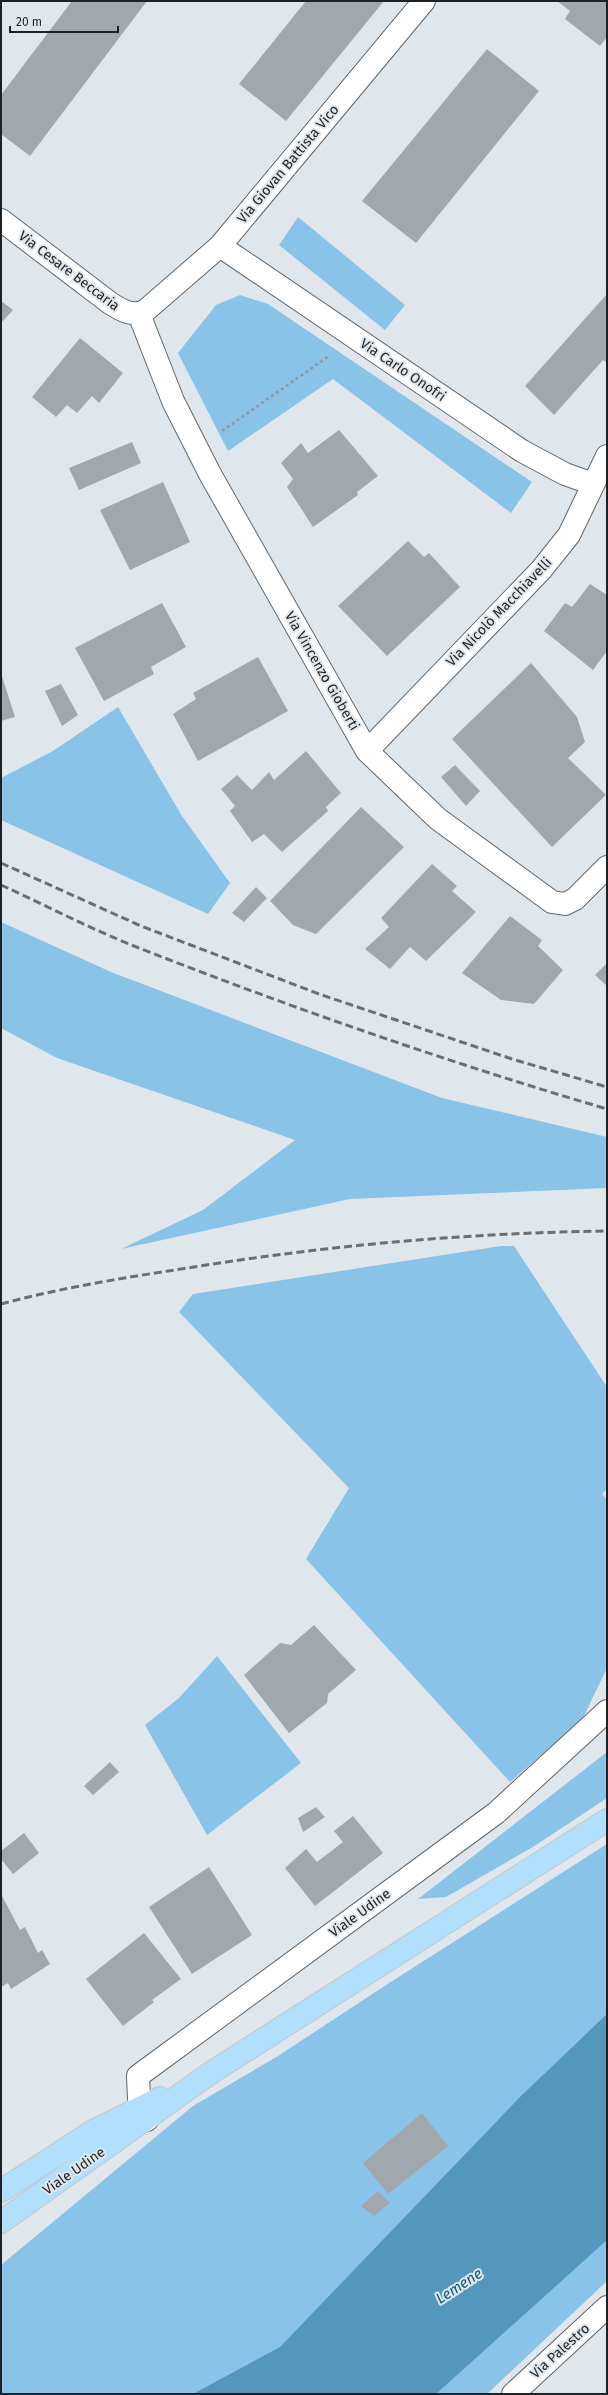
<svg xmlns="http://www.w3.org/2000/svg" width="608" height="2395" font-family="'Fira Sans',sans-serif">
<rect width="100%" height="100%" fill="#e0e7ec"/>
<!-- green -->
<path fill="#89c3e8" d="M298 217 405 305 385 330 279 245Z
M240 295 268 304 532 482 511 513 333 379 228 451 178 353 216 305Z
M118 707 182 816 230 883 208 914 1 820V778L53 751Z
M1 922 111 972 442 1098 607 1137V1188L350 1199 121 1249 203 1210 295 1140 57 1058 1 1028Z
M501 1246H514L607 1387V1489L602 1494 607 1499V1668L582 1720 510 1782 306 1559 349 1488 179 1312 193 1294Z
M217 1656 301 1763 207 1835 145 1725 179 1698Z
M607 1752V1798L533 1847 446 1897 418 1899Z
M607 1844V2281L487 2394H1V2265L193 2106 278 2056 386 1985Z"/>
<!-- water -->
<path fill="#5596bd" d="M607 2014V2240L436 2394H193L280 2347 521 2096Z"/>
<!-- building -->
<path fill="#a1a8ad" d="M72 1H147L30 156 1 134V95Z
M306 1H384L286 121 239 84Z
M557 1H607V37L600 46 565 19 570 11Z
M487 49 539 91 416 243 362 201Z
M607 294V363L603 360 554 415 525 386Z
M1 301 13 310 1 323Z
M80 338 123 373 99 403 92 396 77 413 67 405 56 417 32 397Z
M339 430 378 476 357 492 358 495 313 527 287 487 293 479 281 463 301 443 308 453Z
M132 442 141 463 79 490 69 468Z
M163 482 190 542 130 570 100 510Z
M408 541 424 557 429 553 460 587 387 656 338 606Z
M590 584 607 595V651L593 670 544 631 565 603 572 607Z
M162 603 186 647 151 667 154 674 104 701 75 648Z
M258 657 288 711 198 761 173 714 196 699 193 693Z
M531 663 577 717 585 742 568 758 606 795 552 847 452 739Z
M1 673 15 717 1 721Z
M61 684 78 715 62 726 45 691Z
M306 751 341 793 326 807 328 811 282 852 264 834 252 842 230 811 235 806 221 789 237 775 252 790 269 772 274 780Z
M455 765 480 791 466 806 441 777Z
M361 807 404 847 316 934 293 925 270 901Z
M432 864 457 886 452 891 476 912 426 961 410 947 390 969 365 949 389 927 381 918Z
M256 887 267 898 244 922 232 913Z
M510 916 542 940 538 946 563 970 534 1004 501 1000 462 973Z
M607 963V986L595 975Z
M314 1625 356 1670 328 1694 327 1703 289 1733 244 1675 280 1643 291 1645Z
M110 1762 119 1772 93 1795 84 1786Z
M316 1807 325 1817 303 1832 298 1818Z
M353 1816 383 1853 315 1906 285 1868 306 1849 317 1862 343 1842 334 1831Z
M24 1833 39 1853 13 1874 1 1859V1851Z
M209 1867 252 1935 192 1974 149 1907Z
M1 1894 20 1930 25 1927 38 1953 42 1950 50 1964 11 1989 8 1983 1 1987Z
M144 1933 181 1979 152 2000 154 2002 123 2026 86 1979Z
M422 2113 448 2146 388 2194 363 2163Z
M378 2191 390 2203 374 2216 361 2206Z"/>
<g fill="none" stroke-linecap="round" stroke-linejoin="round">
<defs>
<path id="minor" d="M1 220 110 303C121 310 132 317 145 311L220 246 424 1
M220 246 522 451 565 474 593 484
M139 314 173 401 210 474 367 751 438 819 552 902 565 904 575 899 607 867
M367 751 541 570 569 535 607 456
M147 2120 139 2098 138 2076 496 1813 607 1711
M513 2394 607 2307"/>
<path id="major" d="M1 2191 93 2131 160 2098
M1 2222 212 2072 607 1820"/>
</defs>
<!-- minor casing -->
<use href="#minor" stroke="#60676b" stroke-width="24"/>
<!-- major casing -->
<use href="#major" stroke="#c4c5c6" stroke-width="24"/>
<!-- path -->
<path stroke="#92979b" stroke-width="2.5" stroke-dasharray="3 3" stroke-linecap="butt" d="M222 431 329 356"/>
<!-- minor -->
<use href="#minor" stroke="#fff" stroke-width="22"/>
<!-- major -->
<use href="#major" stroke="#b0e0fd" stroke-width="22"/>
<!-- rail -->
<path stroke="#6a6f72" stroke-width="3" stroke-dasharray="8 4" stroke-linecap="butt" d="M1 863 141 926 319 994 512 1059 607 1087
M1 885C45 905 89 928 134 946 289 1007 447 1062 607 1109
M1 1304C64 1287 129 1277 194 1267 331 1245 468 1233 607 1231"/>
</g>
<g text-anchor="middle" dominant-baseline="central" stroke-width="4" stroke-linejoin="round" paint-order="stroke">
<!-- street labels -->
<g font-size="14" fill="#1e2123" stroke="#e0e7ec">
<text transform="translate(288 164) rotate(-50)">Via Giovan Battista Vico</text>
<text transform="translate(69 271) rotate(37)">Via Cesare Beccaria</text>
<text transform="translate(403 370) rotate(34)">Via Carlo Onofri</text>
<text transform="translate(499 612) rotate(-46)">Via Nicolò Macchiavelli</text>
<text transform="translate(322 671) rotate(60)">Via Vincenzo Gioberti</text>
<text transform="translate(360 1913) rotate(-36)">Viale Udine</text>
<text transform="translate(74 2171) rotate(-35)">Viale Udine</text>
<text transform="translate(560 2351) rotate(-42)">Via Palestro</text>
</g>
<!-- water labels -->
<g font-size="15" font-style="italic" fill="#065b82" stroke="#e0e7ec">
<text transform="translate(459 2286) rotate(-33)">Lemene</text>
</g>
</g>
<!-- border -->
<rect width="608" height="2395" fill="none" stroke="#1e2123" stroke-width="4"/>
<!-- scale -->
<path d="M10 26v6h108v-6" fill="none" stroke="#1e2123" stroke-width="2"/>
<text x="16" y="26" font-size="12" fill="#1e2123" stroke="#e0e7ec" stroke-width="3" paint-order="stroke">20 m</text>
</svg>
